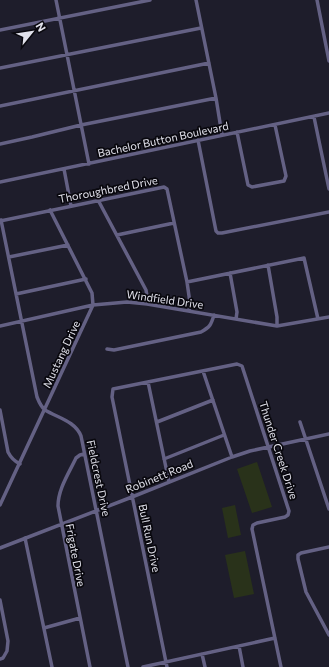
<svg xmlns="http://www.w3.org/2000/svg" width="329" height="667" font-family="Commissioner,sans-serif">
<rect width="100%" height="100%" fill="#1e1d2b"/>
<!-- green -->
<path fill="#29321a" d="M257 462 272 507 252 513 237 469Z
M235 505 241 535 228 538 222 508Z
M245 551 254 594 234 598 225 555Z"/>
<g fill="none" stroke-linecap="round" stroke-linejoin="round">
<!-- minor -->
<path stroke="#646184" stroke-width="3.5" d="M56 0 89 164
M196 0 216 98 222 135
M317 0 329 61
M0 30 150 0
M0 68 201 28
M0 106 209 63
M314 117 329 189
M237 132 248 185 252 187 284 181 286 176 275 125
M198 140 215 226 216 231 218 233H222L329 212
M0 144 32 137 81 125 216 98
M64 169 71 206
M0 182 329 113
M98 200 146 290 147 296V304
M1 220 37 397C39 402 41 407 45 410 58 418 75 421 81 436L128 667
M0 221 164 187 167 189 187 282 190 303 189 311
M117 235 174 223
M9 257 68 245
M268 265 277 317V326
M230 273 237 312 236 319
M187 282 304 258 318 319
M16 294 86 279
M0 326 93 305 127 302 147 304 277 326 329 317
M107 349 114 350 201 332C210 327 211 325 214 315
M203 371 232 457
M148 382 169 482
M0 410 8 452C11 458 14 461 20 464
M157 422 213 400
M300 422 329 509
M84 454 80 455 76 458C69 473 58 489 58 506L90 667
M164 459 224 435
M0 505 93 305 92 293 50 210
M25 538 52 667
M329 547 301 553 298 555V559L306 592 329 635
M0 548 132 497 232 457 250 451 329 434
M0 600 8 641 7 651 3 658 0 659
M44 628 80 618
M239 646 243 667
M202 654 205 667
M143 667 275 638
M167 667 112 397 113 389 237 364 242 366 289 511 288 515 285 517 257 523 253 525 252 529 281 667"/>
</g>
<g text-anchor="middle" dominant-baseline="central" stroke-width="3.5" stroke-linejoin="round" paint-order="stroke">
<!-- street labels -->
<g font-size="11" fill="#e1e1eb" stroke="#09080e">
<text transform="translate(163 139) rotate(-12)">Bachelor Button Boulevard</text>
<text transform="translate(108 189) rotate(-11)">Thoroughbred Drive</text>
<text transform="translate(165 299) rotate(8)">Windfield Drive</text>
<text transform="translate(61 354) rotate(-65)">Mustang Drive</text>
<text transform="translate(279 450) rotate(72)">Thunder Creek Drive</text>
<text transform="translate(159 476) rotate(-22)">Robinett Road</text>
<text transform="translate(99 478) rotate(78)">Fieldcrest Drive</text>
<text transform="translate(150 538) rotate(78)">Bull Run Drive</text>
<text transform="translate(76 555) rotate(79)">Frigate Drive</text>
</g>
</g>
<!-- north arrow -->
<g transform="translate(32 32) rotate(60)" stroke="#09080e" stroke-width="3" paint-order="stroke">
<path d="M0-3L7 15L0 10L-7 15Z" fill="#e1e1eb"/>
<text y="-6" font-size="11" font-weight="bold" text-anchor="middle" fill="#e1e1eb">N</text>
</g>
</svg>
